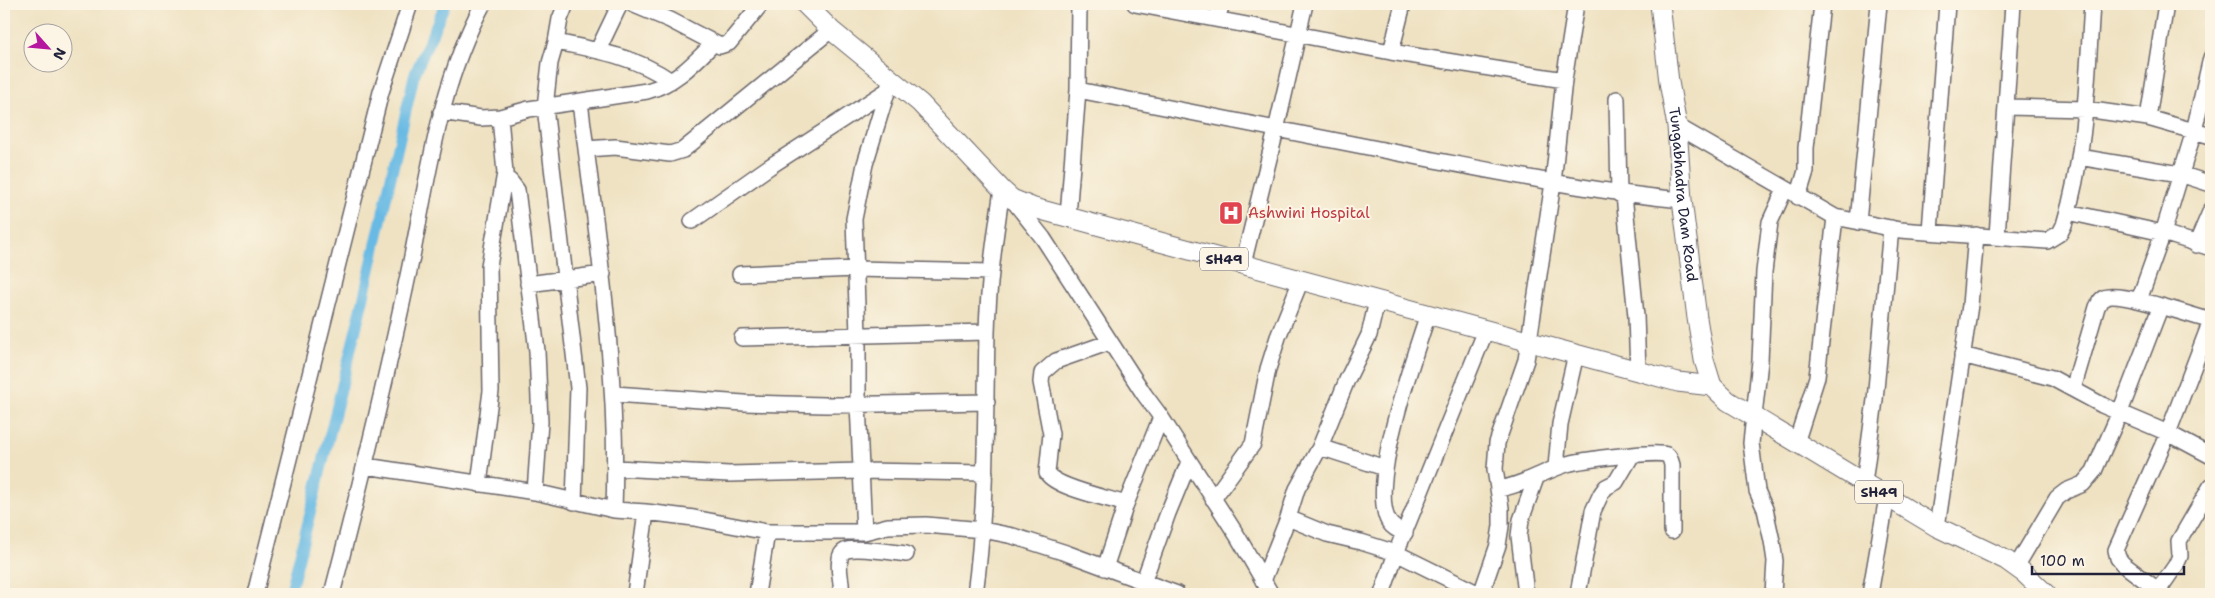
<svg xmlns="http://www.w3.org/2000/svg" width="2215" height="598" font-family="'Shantell Sans',sans-serif">
<rect width="100%" height="100%" fill="#fcf5e5"/>
<filter id="ink" filterUnits="userSpaceOnUse"><feTurbulence type="fractalNoise" baseFrequency=".02" numOctaves="2"/><feDisplacementMap in="SourceGraphic" scale="10" xChannelSelector="R" yChannelSelector="G"/><feConvolveMatrix kernelMatrix="1 2 1 2 8 2 1 2 1" color-interpolation-filters="sRGB"/></filter>
<filter id="wash" filterUnits="userSpaceOnUse"><feTurbulence type="fractalNoise" baseFrequency=".0096" numOctaves="4" result="noise"/><feDisplacementMap in="SourceGraphic" scale="20" xChannelSelector="R" yChannelSelector="G"/><feGaussianBlur stdDeviation="1.12" result="paint"/><feColorMatrix in="noise" values="0 0 0 0 0 0 0 0 0 0 0 0 0 0 0 0 0 1.4 0 .05"/><feComposite in="paint" operator="in"/></filter>
<g filter="url(#wash)">
<rect width="100%" height="100%" fill="#efe2c2"/>
<g fill="none" stroke-linecap="round" stroke-linejoin="round">
<!-- canal -->
<path stroke="#68bae4" stroke-width="11" d="M290 594 362 305 414 76 445 4"/>
</g>
</g>
<g filter="url(#ink)">
<g fill="none" stroke-linecap="round" stroke-linejoin="round">
<defs>
<path id="minor" d="M566 4 560 19 556 42 550 63 545 107 578 388 574 502
M632 4 670 20 720 46 729 43 761 4
M1135 4 1391 52 1564 80
M1217 19 1222 4
M556 42C597 50 637 57 671 81
M598 50 620 4
M1391 52 1403 4
M1078 90C1195 114 1312 137 1429 159 1513 175 1597 192 1682 200
M1617 99 1619 194
M580 102C597 238 619 372 614 510
M2007 107 2085 109 2148 118 2211 136
M441 112 481 118 500 117 529 109 647 91C675 84 694 63 714 43
M2148 118 2166 4
M1677 126 1835 217 1900 230 2047 241 2060 233 2064 225C2086 154 2087 78 2092 4
M586 149 615 147 670 154 683 150 831 30
M2079 157 2180 174 2211 184
M504 180 510 181 517 190 537 351 540 422 535 492
M1624 195 1636 316 1638 371
M1798 197 1806 171V148L1822 4
M1012 199 1043 238 1144 394 1161 417 1238 537 1271 594
M2068 212 2163 233 2211 248
M1068 216 1078 90 1079 4
M692 221 769 167 888 90
M1858 222 1879 4
M1930 231 1947 4
M1997 236 2013 4
M2196 245 2211 210
M1243 264 1276 130 1305 4
M740 274 855 269 991 272
M528 284 603 274
M2139 300 2163 233 2194 131 2211 58
M742 338 987 332
M1110 342 1056 361 1042 373 1041 382 1051 434 1047 473C1056 488 1108 498 1126 504
M1962 355 2052 378 2102 405 2168 433 2211 456
M2073 389 2097 307C2099 304 2100 299 2104 298 2117 290 2193 316 2211 321
M614 394 744 403 825 405 987 402
M1796 443 1817 377 1835 217
M1320 447 1385 468
M366 466 535 492 614 510 646 512 694 518 767 532H864L888 526 926 525 983 530 1013 536 1066 553 1177 594
M1556 467 1560 424 1576 354
M616 468 729 474 862 471 985 473
M1864 483 1875 400 1891 228
M479 484 491 391 489 266 505 173 500 117
M1499 489C1524 485 1544 471 1567 464 1581 460 1657 450 1667 455 1670 457 1671 461 1672 465V531
M1213 499 1253 444 1268 369 1278 337 1301 280
M1288 518 1327 534 1361 542 1396 553 1479 594
M1937 527 1970 305 1976 235
M864 532 858 404V335L854 219 865 164 891 79
M1405 533C1399 531 1393 528 1389 522 1367 486 1415 355 1428 314
M2016 567 2057 498 2066 491 2083 484 2094 471 2120 412 2160 308
M1105 568 1126 504 1161 417
M1263 581 1288 518 1297 489 1320 447 1347 380 1369 335 1377 301
M2158 591 2176 565 2180 556 2179 541 2211 486
M255 594 381 92 410 4
M332 594C360 487 386 380 409 271 428 180 438 87 483 4
M635 594 646 512
M757 594 767 532
M841 594C843 582 837 571 840 559 840 555 843 551 847 550 859 547 892 552 906 554
M975 594C987 507 985 421 987 333 988 285 995 237 1002 190
M1139 594 1168 513 1189 462
M1382 594 1396 553 1486 330
M1481 594 1498 545 1501 526V508L1495 469 1497 443 1526 360 1553 183 1564 80 1576 4
M1526 594 1519 536 1521 520 1536 478
M1578 594 1593 511 1601 494 1606 487 1616 482 1632 455
M1773 594 1775 561 1772 541 1765 509 1757 491 1751 443 1760 361 1764 272 1770 222 1785 189
M1870 594 1887 497
M2163 594 2123 564 2118 558 2116 550 2168 433 2211 321"/>
<g id="major">
<path d="M805 4 831 30 920 103 1002 190 1012 199 1034 208 1638 371 1678 382 1712 386 1728 401 1937 527 2006 560 2024 573 2046 594"/>
<path id="s1" d="M1660 4 1669 82 1677 126 1682 200 1697 318 1704 360 1712 386"/>
</g>
</defs>
<!-- minor casing -->
<use href="#minor" stroke="#6a656a" stroke-width="18"/>
<!-- major casing -->
<use href="#major" stroke="#6a656a" stroke-width="21"/>
<!-- minor -->
<use href="#minor" stroke="#fff" stroke-width="15"/>
<!-- major -->
<use href="#major" stroke="#fff" stroke-width="19"/>
</g>
</g>
<!-- icons -->
<defs>
<symbol id="hospital-square" viewBox="-11 -11 22 22"><rect x="-9" y="-9" width="18" height="18" rx="4" fill="#e0444e" stroke="#fcf5e5"/><path d="M-5-5h3v3.5h4V-5h3V5h-3V1.5h-4V5h-3Z" fill="#fff"/></symbol>
</defs>
<g fill-rule="evenodd">
<use href="#hospital-square" x="1217" y="199" width="28" height="28"/>
</g>
<g text-anchor="middle" dominant-baseline="central" stroke-width="4" stroke-linejoin="round" paint-order="stroke">
<!-- shield labels -->
<g fill="#fcf5e5" stroke="#63616e" stroke-width="1">
<rect x="1200" y="247.5" width="48" height="23" rx="4"/>
<rect x="1855" y="480.5" width="48" height="23" rx="4"/>
</g>
<g font-size="14" font-weight="bold" fill="#22223b">
<text x="1224" y="259">SH49</text>
<text x="1879" y="492">SH49</text>
</g>
<!-- street labels -->
<g font-size="15" fill="#22223b" stroke="#fcf5e5">
<text stroke="none"><textPath href="#s1" startOffset="192">Tungabhadra Dam Road</textPath></text>
</g>
<!-- health labels -->
<g font-size="15" fill="#be3a42" stroke="#fcf5e5" text-anchor="start">
<text x="1248" y="213">Ashwini Hospital</text>
</g>
</g>
<!-- margin -->
<rect width="2215" height="598" fill="none" stroke="#fcf5e5" stroke-width="20"/>
<!-- north arrow -->
<g transform="translate(48 48) rotate(117)"><circle r="24" fill="#fcf5e5" stroke="#a5a1a1"/>
<path d="M0-4L9 19L0 12L-9 19Z" fill="#b5179e"/>
<text y="-8" font-size="14" font-weight="bold" text-anchor="middle" fill="#22223b">N</text>
</g>
<!-- scale -->
<path d="M2032 566v8h152v-8" fill="none" stroke="#22223b" stroke-width="2.5"/>
<text x="2040" y="566" font-size="15" fill="#22223b" stroke="#fcf5e5" stroke-width="4" paint-order="stroke">100 m</text>
</svg>
